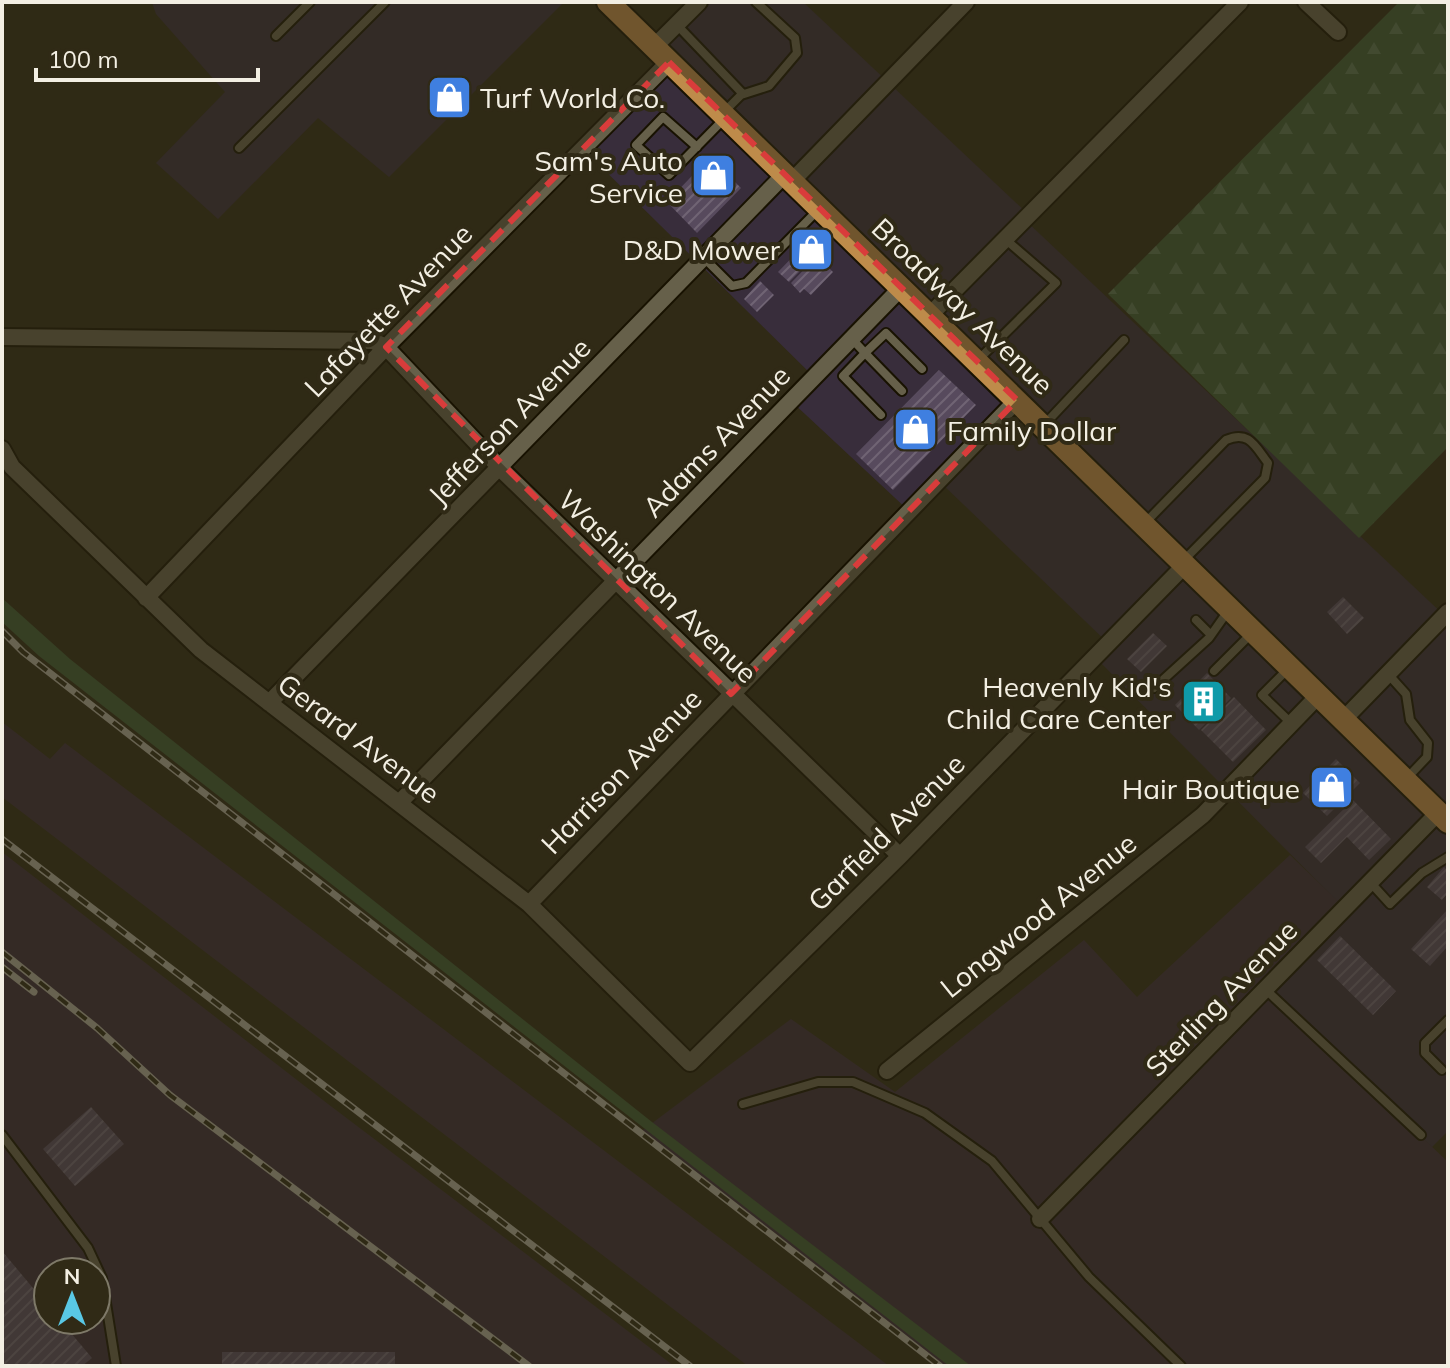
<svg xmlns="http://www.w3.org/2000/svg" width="1450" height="1368" font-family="Mulish,sans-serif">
<defs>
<pattern id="forest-firs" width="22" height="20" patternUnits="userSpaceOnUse" patternTransform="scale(2)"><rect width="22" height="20" fill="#3e5934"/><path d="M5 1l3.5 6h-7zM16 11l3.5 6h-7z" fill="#5a7151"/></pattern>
<pattern id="building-hatch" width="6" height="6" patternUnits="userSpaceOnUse" patternTransform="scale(2)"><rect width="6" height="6" fill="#574a5d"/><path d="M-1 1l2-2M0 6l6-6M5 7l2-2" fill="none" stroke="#706474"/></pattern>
</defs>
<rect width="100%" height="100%" fill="#302a16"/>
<!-- commercial -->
<path fill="#382d3b" d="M152 2H564L389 177 318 118 218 219 156 163 225 92 156 14Z
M699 2H803L1029 215 1025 220 1448 619V1131L1432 1147 1265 989 1344 908 1095 657 1108 643 939 481 909 511 791 401 814 377 583 149 669 62 654 47Z"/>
<!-- industrial -->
<path fill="#3b2c38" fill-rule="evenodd" d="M2 722 50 759 65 743 889 1366H748L2 797Z
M2 852 328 1104 674 1366H2ZM48 1272H96V1320H48Z
M1290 855 1345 908 1266 989 1448 1162V1366H940L639 1133 791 1019 895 1092 1084 940 1137 997Z"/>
<!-- grass -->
<path fill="#3e5934" d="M2 598 70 659 652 1122 971 1366H949L39 656 2 622Z"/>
<!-- forest -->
<path fill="url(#forest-firs)" d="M1399 2H1448V447L1359 538 1108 294Z"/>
<!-- building -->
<path fill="url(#building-hatch)" d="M710 157 741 188 697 233 667 202Z
M808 241 819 252 789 282 778 272Z
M817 256 833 272 811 295 804 289 800 293 791 283Z
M760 281 774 295 757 312 744 299Z
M939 370 976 405 893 490 856 454Z
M1343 597 1364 618 1347 634 1327 612Z
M1153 633 1167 646 1141 672 1127 659Z
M1207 673 1231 698 1199 730 1175 705Z
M1234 697 1266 730 1233 762 1201 730Z
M1336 759 1360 783 1327 816 1303 793Z
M1353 800 1391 839 1369 860 1347 837 1321 863 1305 847Z
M1444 867 1448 871V893L1442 900 1427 887Z
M1448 909V946L1430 966 1411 949Z
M1340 936 1396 991 1373 1015 1317 960Z
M91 1107 124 1144 75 1186 43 1149Z
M2 1251 48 1306V1320H60L92 1358 82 1366H2Z
M222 1352H395V1366H222Z"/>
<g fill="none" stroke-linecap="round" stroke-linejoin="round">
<defs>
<path id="service" d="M677 25 743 94
M276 36 310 2
M723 113 741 95 769 86 797 53 795 38 756 2
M697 147 663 117 636 145 669 175 725 118
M239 148 385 2
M704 258 732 286 746 283 819 209
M852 339 865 353 843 376 881 415
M977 361 1056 283 1005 239
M902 391 865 353 886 333 922 369
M1044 425 1124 340
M1144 524 1226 440C1249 430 1255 446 1268 463L1265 478 1183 561
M1196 620 1211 635
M1289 668 1262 695 1291 723
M1214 671 1253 632
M1388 674 1406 694 1410 720 1428 743 1427 757 1407 778
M1154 688 1209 638 1228 611
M1370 882 1390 904 1422 873 1448 857
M1265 989 1421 1135
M1442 1070 1425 1053V1043L1448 1020
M743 1104 818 1082H853L925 1113 992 1161 1089 1277 1181 1366
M2 1135 88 1248 102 1278 116 1366"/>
<path id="minor" d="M1306 2 1338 32
M654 47 699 2
M792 181 966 2
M928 317 1240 2
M2 337 373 341 386 347 506 474 900 856
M2 449 12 467 201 650 529 904 690 1063 900 856 1184 566
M146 598 386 347 669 62
M269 703 785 174
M1345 718 1448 612
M401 801 900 289
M529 904 1017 400
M887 1071 1203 815 1320 694
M1040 1219 1438 813"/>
<path id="primary" d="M608 2 1448 822"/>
</defs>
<!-- service casing -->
<use href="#service" stroke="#181201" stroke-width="12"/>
<!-- minor casing -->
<use href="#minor" stroke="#181201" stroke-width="20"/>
<!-- primary casing -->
<use href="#primary" stroke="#181201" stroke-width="26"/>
<!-- service -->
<use href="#service" stroke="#66604a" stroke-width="8"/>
<!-- minor -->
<use href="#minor" stroke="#66604a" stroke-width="16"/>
<!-- primary -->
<use href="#primary" stroke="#be8b4a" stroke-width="22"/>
<defs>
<path id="rail" d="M2 631 23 652 940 1366
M2 839 690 1366
M2 952 97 1028 170 1095 529 1366
M2 967 34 992"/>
</defs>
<!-- rail casing -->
<use href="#rail" stroke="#aba697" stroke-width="7"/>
<!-- rail -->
<use href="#rail" stroke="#302a16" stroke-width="4" stroke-dasharray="12" stroke-linecap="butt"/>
</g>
<!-- marked area -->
<path d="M0 0H1450V1368H0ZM669 62 1017 400 731 694 386 347Z" fill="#302a16" fill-opacity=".55" fill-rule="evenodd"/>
<path fill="none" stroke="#d93c3b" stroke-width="6" stroke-dasharray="16 10" stroke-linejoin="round" d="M669 62 1017 400 731 694 386 347Z"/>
<!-- icons -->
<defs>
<symbol id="shop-square" viewBox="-11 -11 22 22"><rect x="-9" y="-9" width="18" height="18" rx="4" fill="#3f7fe0" stroke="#302a16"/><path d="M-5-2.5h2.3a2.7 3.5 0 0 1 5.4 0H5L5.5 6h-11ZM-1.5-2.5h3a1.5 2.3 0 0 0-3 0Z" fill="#fff"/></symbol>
<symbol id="building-square" viewBox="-11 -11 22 22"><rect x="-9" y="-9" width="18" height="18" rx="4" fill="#0f9aa8" stroke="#302a16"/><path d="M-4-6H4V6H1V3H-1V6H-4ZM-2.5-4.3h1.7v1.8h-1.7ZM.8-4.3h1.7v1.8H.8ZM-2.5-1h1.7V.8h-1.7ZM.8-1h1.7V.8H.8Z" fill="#fff"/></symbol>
</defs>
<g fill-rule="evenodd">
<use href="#shop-square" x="424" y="72" width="51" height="51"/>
<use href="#shop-square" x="688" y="150" width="51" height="51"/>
<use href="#shop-square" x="786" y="224" width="51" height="51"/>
<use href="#shop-square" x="890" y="404" width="51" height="51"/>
<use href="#building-square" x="1178" y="676" width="51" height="51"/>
<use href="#shop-square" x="1306" y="762" width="51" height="51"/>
</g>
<g text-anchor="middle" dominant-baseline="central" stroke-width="8" stroke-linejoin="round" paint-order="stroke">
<!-- poi labels -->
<g font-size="28" fill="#f3efe3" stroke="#302a16" text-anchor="end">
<text x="480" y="97" text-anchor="start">Turf World Co.</text>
<text x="683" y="160">Sam's Auto<tspan x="683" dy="32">Service</tspan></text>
<text x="780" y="249">D&amp;D Mower</text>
<text x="947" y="430" text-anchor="start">Family Dollar</text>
<text x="1172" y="686">Heavenly Kid's<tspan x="1172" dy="32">Child Care Center</tspan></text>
<text x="1300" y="788">Hair Boutique</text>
</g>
<!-- street labels -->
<g font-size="28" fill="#f3efe3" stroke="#302a16">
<text transform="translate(963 306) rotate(44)">Broadway Avenue</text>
<text transform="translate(388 310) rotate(-46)">Lafayette Avenue</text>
<text transform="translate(509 421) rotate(-46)">Jefferson Avenue</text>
<text transform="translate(716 441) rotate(-46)">Adams Avenue</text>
<text transform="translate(658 586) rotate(44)">Washington Avenue</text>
<text transform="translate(359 738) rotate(37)">Gerard Avenue</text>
<text transform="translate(621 771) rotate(-46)">Harrison Avenue</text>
<text transform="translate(886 832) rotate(-45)">Garfield Avenue</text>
<text transform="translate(1038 915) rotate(-39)">Longwood Avenue</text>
<text transform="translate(1221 998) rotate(-46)">Sterling Avenue</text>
</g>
</g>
<!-- border -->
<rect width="1450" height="1368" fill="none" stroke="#f3efe3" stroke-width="8"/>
<!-- north arrow -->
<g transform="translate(72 1296)"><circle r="38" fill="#302a16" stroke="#7e7968" stroke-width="2"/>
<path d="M0-6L14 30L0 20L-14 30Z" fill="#59c8e5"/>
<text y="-12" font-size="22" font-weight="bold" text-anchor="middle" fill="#f3efe3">N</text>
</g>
<!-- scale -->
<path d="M36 68v12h222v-12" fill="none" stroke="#f3efe3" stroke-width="4"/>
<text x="48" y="68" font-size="24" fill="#f3efe3" stroke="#302a16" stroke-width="6" paint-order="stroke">100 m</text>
</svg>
